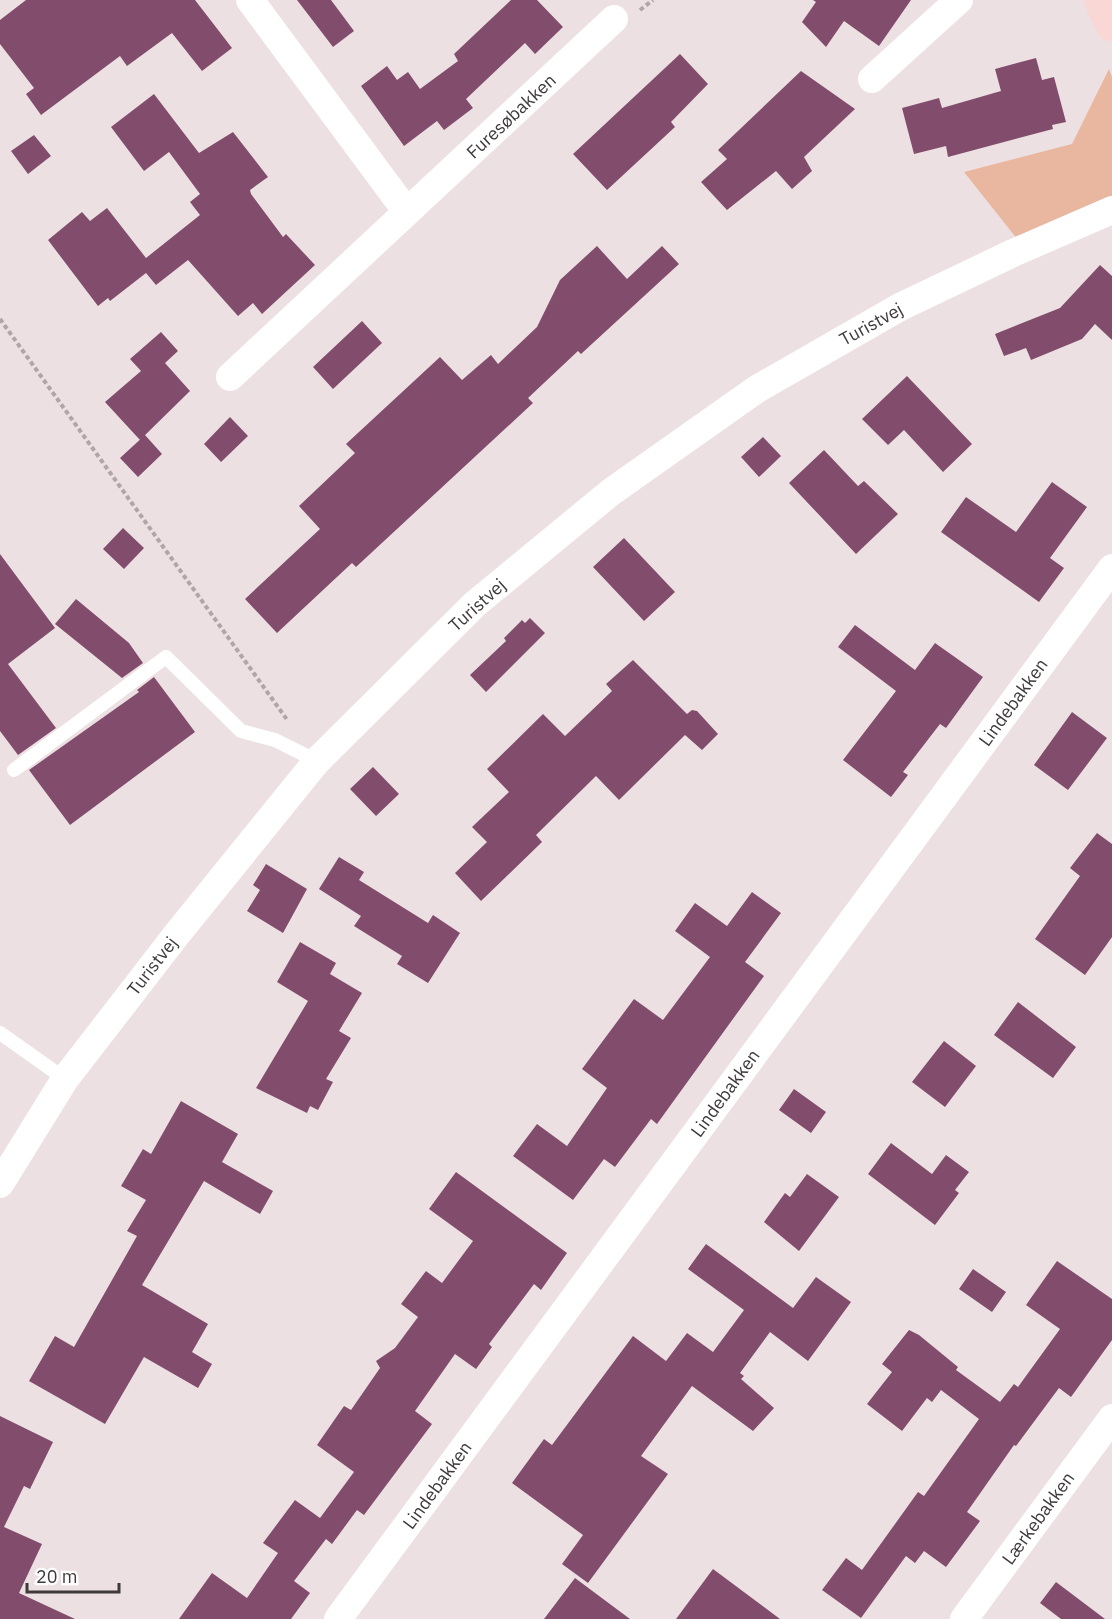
<svg xmlns="http://www.w3.org/2000/svg" width="1112" height="1619" font-family="'IBM Plex Sans',sans-serif">
<rect width="100%" height="100%" fill="#ede0e2"/>
<!-- green -->
<path fill="#e9b79f" d="M1109 69 1112 77V200L1018 240 964 172 1072 144Z"/>
<!-- building -->
<path fill="#824d6c" d="M26 0H195L232 48 202 71 172 33 127 66 120 56 41 115 26 94 34 88 0 44V20Z
M297 0H331L354 31 333 47Z
M511 0H537L563 27 535 54 525 43 466 99 473 108 444 130 437 121 404 146 361 86 387 66 397 80 408 72 420 89 458 61 454 54Z
M813 0H911L879 46 844 21 826 47 802 22 816 2Z
M680 54 708 84 671 122 675 127 607 190 573 154Z
M1036 58 1042 80 1054 77 1066 122 1052 125 1053 129 948 157 946 146 914 154 902 108 939 98 942 108 1001 91 995 69Z
M801 71 855 109 804 157 812 171 792 189 776 171 727 210 701 182 727 159 718 150Z
M154 94 199 153 233 132 268 177 250 190 251 194 283 237 286 234 315 265 262 314 253 303 238 316 188 260 156 285 146 273 110 301 108 298 98 306 48 240 82 212 90 221 107 208 146 258 200 215 190 202 200 194 169 152 144 171 111 127Z
M34 135 51 156 28 174 11 151Z
M597 246 627 279 662 246 679 264 581 354 578 351 528 398 533 403 356 567 352 563 277 633 245 599 320 529 299 506 355 453 346 444 440 357 462 380 491 355 498 364 537 327 560 280Z
M1100 265 1112 276V340L1095 324 1082 339 1031 360 1026 348 1004 356 995 334 1060 308Z
M362 321 382 343 333 389 313 367Z
M161 332 178 351 165 363 190 391 140 440 105 402 141 371 130 359Z
M907 376 972 444 943 472 904 430 888 445 862 419Z
M230 417 248 436 221 462 204 444Z
M145 435 162 454 138 477 120 458Z
M763 437 781 456 759 477 741 457Z
M824 450 858 486 864 481 898 514 856 554 789 483Z
M1052 482 1087 507 1050 558 1064 568 1039 602 941 532 966 497 1016 532Z
M123 528 144 548 124 569 103 549Z
M624 538 675 592 644 621 593 567Z
M0 554 55 628 8 664 56 728 18 755 0 731Z
M76 599 129 643 143 663 122 678 55 624Z
M530 618 545 633 486 692 470 675 506 641 504 638 522 620 525 623Z
M855 625 915 670 935 643 983 677 946 728 940 724 903 772 908 775 891 797 843 760 896 691 838 647Z
M633 660 687 714 692 710 697 711 718 734 702 750 685 735 619 800 596 776 536 835 542 842 481 901 455 873 487 842 472 827 509 792 487 769 543 714 565 736 612 691 606 684Z
M154 677 195 732 70 825 29 770 139 692 137 690Z
M1072 712 1107 738 1068 790 1034 765Z
M373 767 399 794 376 816 350 789Z
M1097 833 1112 844V937L1085 975 1035 939 1080 876 1070 868Z
M339 857 364 872 359 880 428 923 433 915 460 933 428 983 397 964 402 956 354 926 361 916 319 889Z
M266 864 307 889 283 933 247 911 260 890 253 885Z
M752 892 781 913 745 962 764 976 657 1124 651 1119 615 1167 604 1159 573 1200 513 1156 537 1124 567 1146 607 1088 582 1069 634 999 663 1020 710 957 675 931 695 903 727 926Z
M300 942 336 963 330 974 362 993 339 1031 351 1038 326 1079 333 1082 318 1110 310 1106 307 1113 256 1088 308 1001 277 982Z
M1018 1002 1076 1047 1053 1078 994 1035Z
M944 1041 976 1066 945 1107 912 1082Z
M794 1089 826 1112 811 1133 779 1110Z
M181 1101 238 1134 222 1162 273 1191 260 1214 204 1181 142 1285 208 1324 192 1352 212 1364 198 1388 144 1357 105 1424 29 1381 55 1336 74 1347 137 1236 127 1231 146 1200 121 1186 143 1149 151 1154Z
M891 1143 932 1174 946 1155 969 1172 955 1190 959 1193 935 1225 868 1174Z
M456 1172 567 1253 541 1290 534 1284 489 1344 492 1347 476 1369 455 1354 415 1411 432 1424 364 1515 357 1510 332 1544 326 1539 294 1581 310 1593 291 1619H179L212 1573 247 1598 278 1553 263 1543 295 1500 320 1518 354 1472 317 1445 344 1406 351 1410 380 1368 376 1361 395 1348 418 1317 401 1304 426 1271 442 1283 473 1241 429 1209Z
M807 1174 839 1197 799 1251 764 1222 785 1193 790 1197Z
M706 1244 793 1308 816 1277 851 1302 808 1361 770 1332 740 1373 744 1376 741 1379 774 1408 753 1431 692 1386 641 1456 668 1474 588 1583 562 1564 583 1535 512 1483 544 1439 552 1445 633 1336 666 1361 687 1333 713 1352 744 1310 688 1269Z
M1057 1261 1112 1299V1340L1071 1397 1059 1388 1016 1446 1014 1445 967 1512 980 1521 946 1567 924 1551 915 1563 906 1556 861 1618 822 1590 846 1558 862 1570 918 1492 924 1496 979 1419 941 1390 932 1402 927 1398 902 1431 867 1404 892 1372 882 1364 909 1330 919 1335 958 1367 956 1370 1000 1402 1014 1384 1018 1387 1060 1329 1026 1305Z
M973 1269 1006 1292 992 1312 959 1289Z
M0 1416 53 1442 30 1489 24 1486 4 1527 42 1544 19 1593 75 1619H0Z
M713 1569 780 1619H676Z
M575 1578 630 1619H544Z
M1056 1582 1105 1619H1061L1040 1603Z"/>
<g fill="none" stroke-linecap="round" stroke-linejoin="round">
<!-- path -->
<path stroke="#b0a5a7" stroke-width="4" stroke-dasharray="4.5 3" stroke-linecap="butt" d="M640 10 653 0
M0 319 288 721"/>
<!-- lane -->
<path stroke="#fff" stroke-width="14" d="M14 770 166 657 241 731 275 740 317 761
M0 1033 65 1079"/>
<!-- street -->
<path stroke="#fff" stroke-width="28" d="M250 0 407 212
M872 79 959 0
M230 377 614 19
M0 1184 65 1079 177 934 317 761 475 604 611 492 757 389 900 307 1013 253 1112 210
M338 1619 1112 568
M964 1619 1112 1418"/>
<!-- secondary -->
<path stroke="#f9d7d5" stroke-width="33" d="M1100 0 1112 25"/>
</g>
<g text-anchor="middle" dominant-baseline="central" stroke-width="6" stroke-linejoin="round" paint-order="stroke">
<!-- street labels -->
<g font-size="18" fill="#3e393a" stroke="#fff">
<text transform="translate(511 116) rotate(-43)">Furesøbakken</text>
<text transform="translate(871 324) rotate(-29)">Turistvej</text>
<text transform="translate(477 605) rotate(-42)">Turistvej</text>
<text transform="translate(1013 702) rotate(-54)">Lindebakken</text>
<text transform="translate(152 966) rotate(-52)">Turistvej</text>
<text transform="translate(725 1093) rotate(-54)">Lindebakken</text>
<text transform="translate(437 1485) rotate(-54)">Lindebakken</text>
<text transform="translate(1038 1518) rotate(-54)">Lærkebakken</text>
</g>
</g>
<!-- scale -->
<path d="M27 1583v9h92v-9" fill="none" stroke="#3e393a" stroke-width="3"/>
<text x="36" y="1583" font-size="18" fill="#3e393a" stroke="#ffffff" stroke-width="4.5" paint-order="stroke">20 m</text>
</svg>
